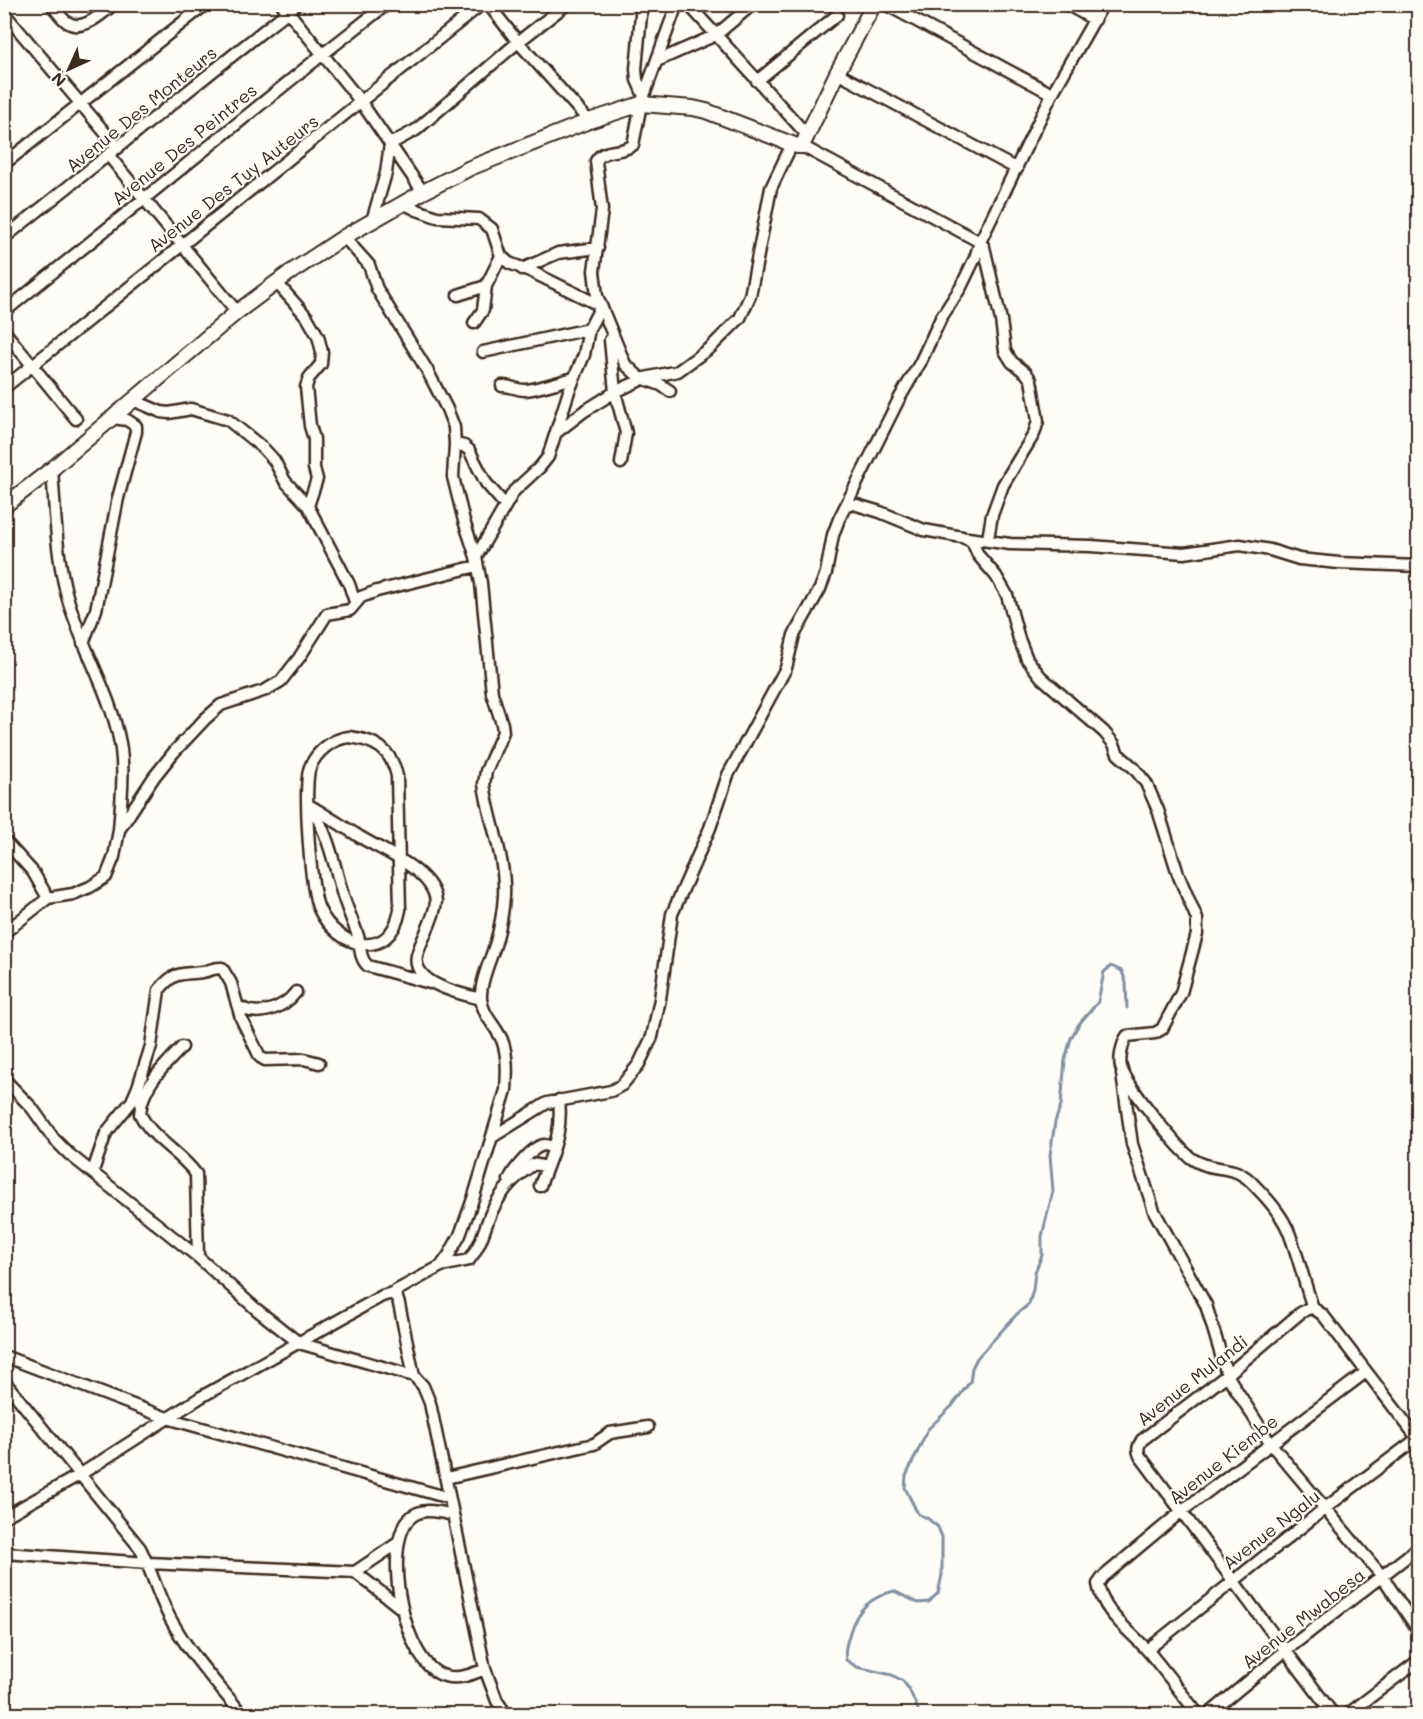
<svg xmlns="http://www.w3.org/2000/svg" width="1423" height="1719" font-family="Mali,sans-serif">
<rect width="100%" height="100%" fill="#fdfcf7"/>
<filter id="ink" filterUnits="userSpaceOnUse"><feTurbulence type="fractalNoise" baseFrequency=".0167" numOctaves="2"/><feDisplacementMap in="SourceGraphic" scale="12" xChannelSelector="R" yChannelSelector="G"/><feConvolveMatrix kernelMatrix="1 2 1 2 8 2 1 2 1" color-interpolation-filters="sRGB"/></filter>
<g filter="url(#ink)">
<g fill="none" stroke-linecap="round" stroke-linejoin="round">
<!-- stream -->
<path stroke="#8190a1" stroke-width="3" d="M920 1714 909 1689 903 1681 892 1675 857 1667 846 1660C844 1649 847 1643 850 1632 857 1609 871 1597 894 1591L918 1603 929 1602 938 1593 942 1575V1537L938 1527 927 1518 918 1514 905 1488 906 1476 928 1429 952 1406 970 1382 972 1368 977 1358 1017 1314 1029 1304 1033 1290 1035 1272 1042 1255V1236L1053 1191 1050 1155 1055 1122 1061 1105 1065 1060 1071 1038 1079 1024 1098 1002 1104 972 1111 966 1122 971 1126 983 1127 1008"/>
<defs>
<path id="street" d="M51 4C56 10 61 18 67 22 83 33 102 13 114 4
M282 4 361 102 423 192
M488 4 518 42 589 121
M642 4 636 69 637 80 644 96
M688 4 808 136
M885 4 1052 94
M1066 4 1095 20
M4 13 118 148
M657 61 716 35 753 4
M837 73 1017 169
M757 81 837 15
M802 146 980 242 984 247 1001 320 1005 351 1012 362 1026 373 1031 380 1038 421 1034 434 1003 485 992 515 988 539
M109 156 237 312
M4 164 206 4
M403 203 417 210 437 217 479 219 492 229 501 256 509 263 530 271 601 306
M372 221 386 173 390 144 416 130 518 42 567 4
M344 237 369 265 377 289 427 370 447 409 454 427 455 444 453 477 464 521 476 557 481 583 492 693 502 724 503 732 486 771 484 784C489 820 506 859 504 896 503 911 500 928 496 942 491 959 480 981 481 999 483 1016 496 1026 502 1040 508 1055 507 1074 506 1090L474 1196 460 1235 449 1255 441 1266 392 1293
M4 238 297 4
M522 269 558 253 598 248
M277 283 307 317 318 336 322 352 321 364 309 378 306 387 310 426 314 439V468L317 479 308 506
M458 295 486 286
M4 312 323 54 387 4
M474 323 483 310 486 286 501 256
M4 331 76 419
M610 340 615 392 626 433 621 463
M483 352 589 329
M502 386C511 385 517 391 526 390 541 388 558 382 574 378
M4 388 482 4
M670 391 661 385 639 377 625 364 597 296 594 271 602 210 596 161C604 147 622 154 633 145L641 104 677 4
M133 400 161 412 169 413 191 409 228 420 263 448 274 460 285 481 308 506 349 584 355 602
M557 432 583 412 615 392 645 378 678 371 711 347 740 318 750 296 771 188 792 144
M455 444 464 446 469 450 486 483 505 505
M52 469C55 509 56 553 66 592 79 644 110 690 120 743 125 771 121 802 119 830
M847 502 880 512 924 530 962 537 972 541 978 555 996 576 1007 595 1019 639 1027 659 1041 677 1104 732 1114 744 1118 754 1134 768 1146 783 1158 810 1178 874 1197 919V934L1181 993 1162 1029 1155 1033 1127 1036C1122 1044 1119 1059 1121 1067 1124 1082 1180 1152 1194 1160 1217 1174 1233 1161 1255 1186 1267 1198 1281 1214 1288 1230 1298 1255 1304 1282 1313 1308
M968 538 1010 544 1091 546 1184 553 1240 545 1270 550 1299 559 1339 563 1418 566
M476 557 514 491 540 467 548 457 569 391 584 355 589 329 601 306
M83 643 96 610 118 498 136 432V426L127 420 113 418
M349 737C375 740 391 749 397 776L400 910C390 963 337 948 319 909 310 891 303 784 310 767 317 751 332 739 349 737Z
M307 804C325 814 342 826 360 837 383 851 434 871 436 902 434 921 422 937 417 955 411 984 461 994 481 999
M312 808C328 834 334 863 342 892 346 907 353 921 358 936 361 947 359 958 368 966L430 983
M4 840 33 872 48 898
M4 933 48 898 73 894 90 887 106 877 114 857 119 830 154 777 174 752 205 719 221 705 266 690 281 681 299 658 327 614 350 610 361 597 377 591 477 566
M237 1005C256 1019 283 1009 296 992
M182 1047C164 1067 142 1085 140 1114 152 1139 180 1152 196 1174L198 1257
M1122 1074 1132 1144 1154 1211 1206 1305 1227 1375 1270 1443 1382 1576 1418 1630
M4 1079 32 1108 54 1139 69 1154 198 1257 256 1309 299 1343 414 1376
M494 1136 547 1103 611 1091 622 1085 639 1064 652 1037 660 999 672 914 710 828 728 775 786 668 794 635 820 589 826 573 833 535 839 519 899 399 920 363 941 318 961 287 975 258 980 242 1052 94 1103 4
M93 1171 106 1133 132 1101 138 1087 151 1046 159 990C176 970 180 975 202 972 210 971 214 967 222 968L231 983 241 1018 260 1057 265 1060 304 1059 319 1063
M509 1180C513 1170 533 1146 544 1145 548 1145 551 1147 554 1148
M540 1186C551 1154 563 1135 559 1100
M441 1266 469 1260C481 1246 484 1229 491 1213 500 1193 515 1176 534 1164L547 1167
M4 1356 167 1418 449 1498
M4 1381 140 1548C153 1573 159 1601 174 1625 192 1657 219 1686 242 1714
M446 1478 594 1444 610 1433 648 1427
M453 1515C439 1512 421 1506 409 1519 382 1548 403 1665 445 1676 458 1680 473 1674 485 1669
M4 1517 81 1474 201 1397 382 1296 392 1293 397 1298 399 1304 414 1376 423 1386 430 1403 485 1669 497 1701 506 1714
M4 1553 148 1563 355 1572 402 1609
M355 1572 398 1543
M1147 1650 1324 1509 1418 1438
M1198 1714C1181 1693 1165 1671 1148 1651 1130 1630 1103 1614 1098 1584L1103 1577 1182 1511 1366 1372
M1209 1714 1285 1651 1418 1548
M1333 1714 1140 1456C1137 1450 1138 1446 1142 1440L1227 1375 1299 1314 1307 1309 1313 1308 1323 1315 1418 1439
M1348 1714 1418 1661"/>
<path id="secondary" d="M4 506 52 469 237 312 288 274 344 237 423 192 470 168 589 121 641 104 693 108 706 111 797 146H802L837 73 874 4"/>
</defs>
<!-- street casing -->
<use href="#street" stroke="#3b2a1e" stroke-width="15"/>
<!-- secondary casing -->
<use href="#secondary" stroke="#3b2a1e" stroke-width="18"/>
<!-- street -->
<use href="#street" stroke="#fdfcf7" stroke-width="10"/>
<!-- secondary -->
<use href="#secondary" stroke="#fdfcf7" stroke-width="14"/>
</g>
</g>
<g text-anchor="middle" dominant-baseline="central" stroke-width="4.5" stroke-linejoin="round" paint-order="stroke">
<!-- street labels -->
<g font-size="18" fill="#3b2a1e" stroke="#fdfcf7">
<text transform="translate(141 109) rotate(-39)">Avenue Des Monteurs</text>
<text transform="translate(184 144) rotate(-39)">Avenue Des Peintres</text>
<text transform="translate(233 183) rotate(-38)">Avenue Des Tuy Auteurs</text>
<text transform="translate(1192 1380) rotate(-38)">Avenue Mulandi</text>
<text transform="translate(1223 1459) rotate(-38)">Avenue Kiembe</text>
<text transform="translate(1271 1529) rotate(-38)">Avenue Ngalu</text>
<text transform="translate(1303 1618) rotate(-38)">Avenue Mwabesa</text>
</g>
</g>
<!-- margin -->
<rect width="1423" height="1719" fill="none" stroke="#fdfcf7" stroke-width="24"/>
<rect x="12" y="12" width="1399" height="1695" fill="none" stroke="#3b2a1e" stroke-width="2" filter="url(#ink)"/>
<!-- north arrow -->
<g transform="translate(69 69) rotate(225)" stroke="#fdfcf7" stroke-width="4.5" paint-order="stroke">
<path d="M0-4.5L10 22L0 15L-10 22Z" fill="#3b2a1e"/>
<text y="-9" font-size="16" font-weight="bold" text-anchor="middle" fill="#3b2a1e">N</text>
</g>
</svg>
